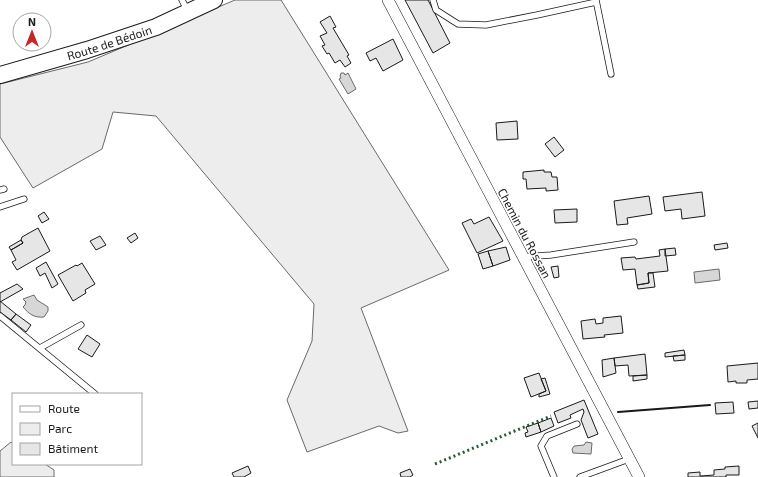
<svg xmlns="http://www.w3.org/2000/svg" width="758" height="477" font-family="'Exo 2',sans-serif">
<rect width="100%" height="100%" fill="#fff"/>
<!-- green -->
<path fill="#ededed" stroke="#6a6a6a" d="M235 0H281L449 270 361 308 408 431 398 433 379 426 307 452 287 400 312 341 314 304 156 116 113 112 102 149 33 188 0 137V84L88 62Z
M11 442 13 444V464H45L54 470V477H0V451Z"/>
<!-- water -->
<path fill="#d7d7d7" stroke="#6a6a6a" d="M341 73H344L345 75 348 73 356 89 348 94 339 79 341 78 340 76Z
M719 269 720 280 695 283 694 272Z
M34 295 37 300 48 307V311L44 317C34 318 29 314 23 307L25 305 26 302 23 299Z
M586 442 592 443 591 454 573 453 572 449 574 446 584 445Z"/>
<!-- building -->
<path fill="#e6e6e6" stroke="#1a1a1a" d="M405 0H428L450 43 433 53Z
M330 16 336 27 333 28 349 55 347 56 351 63 345 67 340 60 335 63 329 53 327 54 322 46 325 45 320 36 327 33 320 22Z
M393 39 403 60 383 71 376 58 370 61 366 53Z
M517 121 518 139 497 140 496 123Z
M554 137 564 150 555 157 545 144Z
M544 170V172H551L552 177H557L558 190 546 191V188L527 189 526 179H523V172Z
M702 192 705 216 682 219 681 209 665 211 663 197Z
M649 196 652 214 627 218 628 224 617 225 614 201Z
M577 209V222L555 223 554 210Z
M44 212 49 219 42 223 38 216Z
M489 217 503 241 477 253 462 223 471 219 474 224Z
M38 228 50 251 17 270 12 262 16 260 11 250 23 243 21 240 22 237Z
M135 233 138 238 131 243 127 238Z
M100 236 106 245 96 250 90 241Z
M21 240 23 243 11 250 9 247Z
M727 243 728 248 715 250 714 245Z
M506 247 510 260 493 266 488 251Z
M675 248 676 255 665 256V249Z
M665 249 668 271 648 273 649 283 637 285 635 269 623 270 621 258 635 257 636 259 660 256 659 250Z
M488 251 493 266 483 269 478 254Z
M46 262 58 284 52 288 45 273 40 276 36 268Z
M82 263 95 284 85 290 86 293 73 301 58 275 76 265 77 266Z
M558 266 559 277 554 278 551 267Z
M648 273H653L655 287 638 289 637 285 649 283Z
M17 284 23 289 0 302V293Z
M0 301 16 314 11 320 0 312Z
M16 314 31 325 26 332 11 320Z
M621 316 623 333 604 335 605 337 583 339 581 321 595 319 596 324 603 323V318Z
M87 335 100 344 92 357 78 349Z
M684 350 685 355 665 357V353Z
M645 354 647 375 629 376 628 365 615 366 614 358Z
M685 355V360L674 361 673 356Z
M614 358 616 373 603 377 602 360Z
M758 363V379L747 380V383H736V381L728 382 727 366Z
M539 373 546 391 531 397 524 378Z
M647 375V379L633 381V376Z
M545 378 550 394 539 397V394L546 391 541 379Z
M584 400 598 434 588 438 581 420 584 412 583 409 570 415 571 418 558 423 554 412Z
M758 401V408L749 409 748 402Z
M733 402 734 413 716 414 715 403Z
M551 418 554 426 541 432 538 423Z
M538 423 541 432 526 437 525 433 528 432 526 427Z
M758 423V438L752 426Z
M248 466 251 473 244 477H234L232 473Z
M739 466V475H726V477H688V473L700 472V476L714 475V470L725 469V467Z
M410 469 413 475 410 477H401L400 473Z"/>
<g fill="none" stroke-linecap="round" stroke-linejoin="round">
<defs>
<path id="service" d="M182 0 187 10
M433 0 436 10 458 24 486 25 537 15 596 2
M596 0 611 74
M0 190 4 189
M0 207 24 199
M523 257 551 255 634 242
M0 316 95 394
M40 348 81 325
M554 477 541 446 547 436 577 424
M580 477 629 459"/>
<path id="minor" d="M388 0 639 477"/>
<g id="secondary">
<path id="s1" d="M0 75 87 50 156 27 214 0"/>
</g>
</defs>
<!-- service casing -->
<use href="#service" stroke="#1a1a1a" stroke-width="7"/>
<!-- minor casing -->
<use href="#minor" stroke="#1a1a1a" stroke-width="12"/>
<!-- secondary casing -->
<use href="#secondary" stroke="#1a1a1a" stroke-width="18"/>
<!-- service -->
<use href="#service" stroke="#fff" stroke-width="5.5"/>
<!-- minor -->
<use href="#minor" stroke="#fff" stroke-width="11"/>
<!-- secondary -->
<use href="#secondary" stroke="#fff" stroke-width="16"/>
<!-- hedge -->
<path stroke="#2b5a34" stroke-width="3" stroke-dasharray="2 3" stroke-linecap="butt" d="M435 464 551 416"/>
<!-- wall -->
<path stroke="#1a1a1a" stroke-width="2" d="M618 412 710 405"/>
</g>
<g text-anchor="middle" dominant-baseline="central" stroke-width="3" stroke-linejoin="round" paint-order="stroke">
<!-- street labels -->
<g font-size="12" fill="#1a1a1a" stroke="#fff">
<text stroke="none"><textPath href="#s1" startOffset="114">Route de Bédoin</textPath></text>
<text transform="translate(525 233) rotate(62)">Chemin du Rossan</text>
</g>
</g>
<!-- legend -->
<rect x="12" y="393" width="130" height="72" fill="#ffffff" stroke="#a3a3a3"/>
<rect x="20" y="406" width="20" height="6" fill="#ffffff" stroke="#a3a3a3"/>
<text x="48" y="413" font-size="12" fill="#1a1a1a">Route</text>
<rect x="20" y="423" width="20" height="12" fill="#ededed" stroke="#a3a3a3"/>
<text x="48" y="433" font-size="12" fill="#1a1a1a">Parc</text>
<rect x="20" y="443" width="20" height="12" fill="#e6e6e6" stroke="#a3a3a3"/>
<text x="48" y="453" font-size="12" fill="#1a1a1a">Bâtiment</text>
<!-- north arrow -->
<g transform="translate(32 32)"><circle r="19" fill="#ffffff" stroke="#a3a3a3"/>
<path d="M0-3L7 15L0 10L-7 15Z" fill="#c62828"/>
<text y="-6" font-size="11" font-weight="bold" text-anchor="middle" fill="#1a1a1a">N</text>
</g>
</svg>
